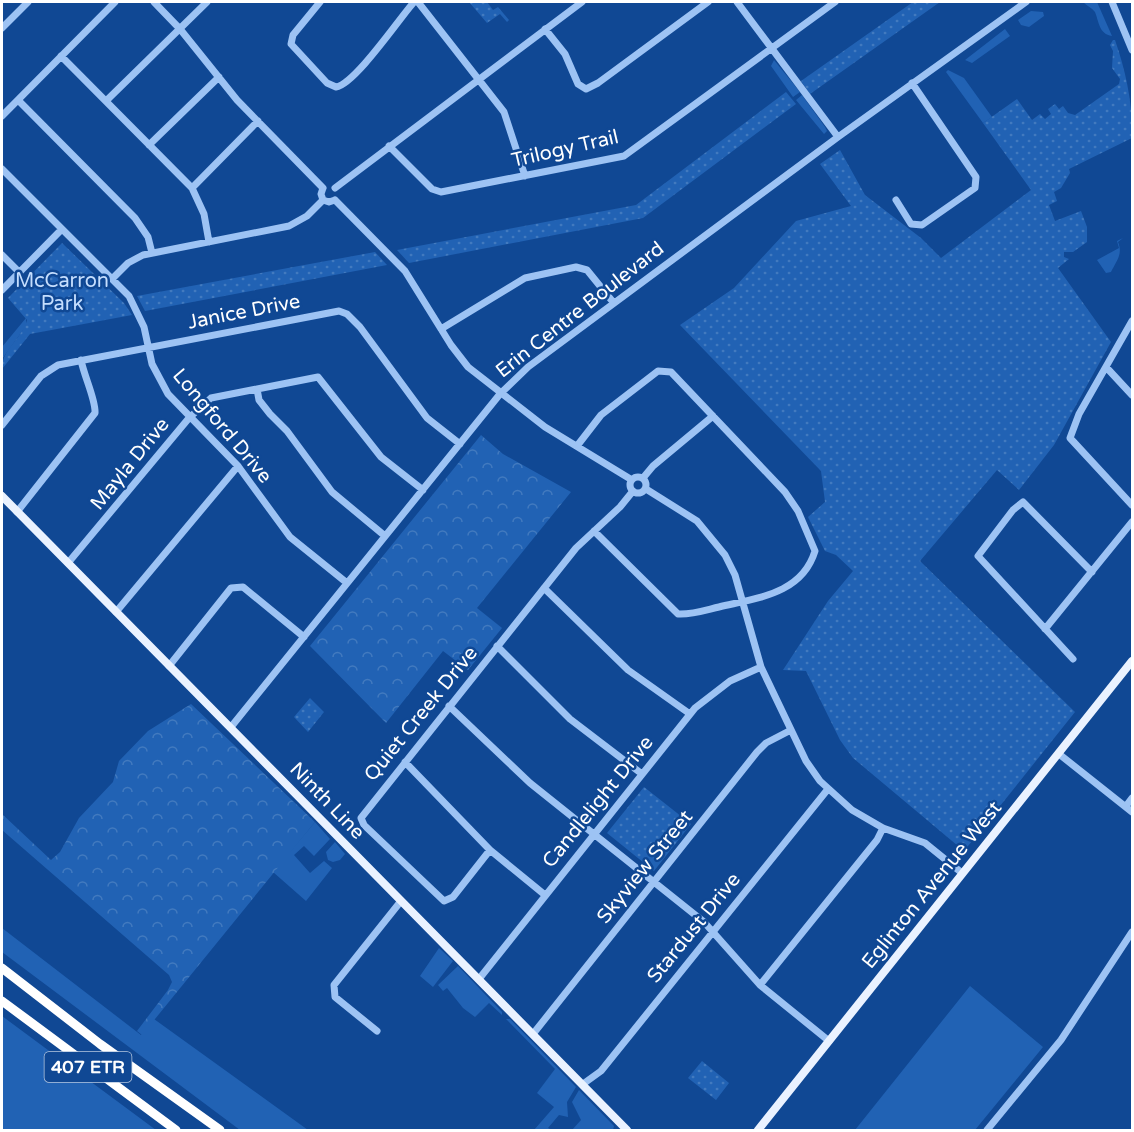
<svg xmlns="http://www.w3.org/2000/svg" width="1134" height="1132" font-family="'Varela Round',sans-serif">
<defs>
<pattern id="forest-crowns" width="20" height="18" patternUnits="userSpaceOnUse" patternTransform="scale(1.5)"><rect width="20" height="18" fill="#2162b4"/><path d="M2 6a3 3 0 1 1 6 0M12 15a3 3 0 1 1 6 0" fill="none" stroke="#427abf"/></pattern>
<pattern id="park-dots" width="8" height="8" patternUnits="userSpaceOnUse" patternTransform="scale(1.5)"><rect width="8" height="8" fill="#2162b4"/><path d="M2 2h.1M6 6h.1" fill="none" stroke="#427abf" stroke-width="1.8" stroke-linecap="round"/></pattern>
</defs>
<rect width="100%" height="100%" fill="#104894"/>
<!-- grass -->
<path fill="#2162b4" d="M1083 2H1097L1112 36C1099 34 1099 22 1095 12 1092 8 1087 6 1083 2Z
M1031 11 1043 12 1044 16 1029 27 1021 25 1018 20Z
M1005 29 1010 36 972 63 965 60Z
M774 60 800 92 793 97 771 66Z
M948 70 964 78 992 117 983 123 946 72Z
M802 95 825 127 827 131 824 134 796 100Z
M1123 238 1118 242C1123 254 1117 260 1111 272L1106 273 1097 260 1119 248 1117 241Z
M315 822 330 839 314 856 304 846 294 855 310 873 324 861 332 868 306 901 273 872Z
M335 842 345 854 340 860 333 862 328 860 326 852Z
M2 928 141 1035 154 1019 308 1130H240L2 952Z
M439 948 453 961 433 987 420 976Z
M458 966 502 1012V1015L489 1003 475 1017 463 1008 447 988 443 991 438 985Z
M970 986 1043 1047 975 1130H855Z
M2 1016 156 1130H2Z
M506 1019H510L576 1087 567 1102 568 1117 559 1115 548 1128 552 1130H534L554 1107 537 1093 555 1069Z
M579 1090 614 1126 613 1130H572L581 1120 572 1102Z"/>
<!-- forest -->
<path fill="url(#forest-crowns)" d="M26 318V326L2 359V347Z
M481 435 503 454 571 492 477 608 502 628 468 670 443 651 386 723 310 646Z
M191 704 315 822 142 1035 137 1031 168 990 172 982 169 975 2 830V814L51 860 60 852 79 818 113 782 119 761 148 731Z"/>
<!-- park -->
<path fill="url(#park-dots)" d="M469 2H487L493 10 498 7 509 20 507 22 500 14 487 23Z
M913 2H940L810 94 801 81Z
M1113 40H1115C1126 72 1133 104 1132 138L1069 169 1070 173 1061 188 1054 192 1057 201 1049 205 1055 221 1081 211 1087 227V242L1073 252H1064V257L1069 259 1058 268 1111 342 1054 445 1019 490 997 470 920 561 1075 712 964 851 853 758 840 740 806 671 783 670 828 601 853 571 836 555 825 551 808 517 825 502 821 471 680 325 734 288 796 221 851 206 820 164 840 150 865 195 921 238 941 258 1031 190 983 123 1017 99 1032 120 1040 114 1045 119 1051 114 1048 109 1055 104 1059 109 1063 106 1068 113 1075 115 1119 84 1120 79 1112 68 1113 51 1110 45Z
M786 92 796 104 643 218 409 263 397 250 636 205Z
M62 243 124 303 132 315 30 334 2 369C1 350 22 339 27 320L8 298Z
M375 252 387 265 145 311 137 296Z
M310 698 324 712 308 732 294 717Z
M644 787 691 824 654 871 607 833Z
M702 1061 729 1083 716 1100 688 1078Z"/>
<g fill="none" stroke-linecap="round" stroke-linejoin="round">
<!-- minor -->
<path stroke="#9dc3f4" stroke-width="7" d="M154 2 180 29 237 100 323 188
M320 2 293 35 291 44 327 83 336 87C355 84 399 19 414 2
M418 2 504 112 525 176
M737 2 838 137
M1112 2 1132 50
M2 28 28 2
M545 29 565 54 578 84 586 89 598 83 708 2
M61 56 192 188 204 214 209 242
M18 100 135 218 148 237 152 253
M106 101 207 2
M2 116 115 2
M149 145 219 77
M389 146 432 189 441 192 624 156 835 2
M2 169 129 296 144 327 152 364 168 394 238 466 290 537 347 583
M192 188 258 121
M323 188 321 194 323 200 329 202 335 200
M335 188 582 2
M335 200 405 271 451 345 468 367 545 427 632 480
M896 200 911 224 922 225 975 188 976 177 912 83
M2 255 19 272
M112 279 128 263 143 255 289 226 307 216 323 200
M2 290 62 229
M1132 321 1079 414 1070 438 1132 505
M441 329 525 278 576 267 587 270 613 302
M1106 367 1132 395
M257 389 259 400 270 414 287 431 332 492 385 536
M2 425 41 376 58 365 339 311 347 314 360 327 427 418 460 444
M577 446 601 415 658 371 671 372 785 492 798 511 815 551C802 594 757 598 719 607 706 610 691 615 678 614L594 531
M630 485a8 8 0 1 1 16 0a8 8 0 1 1-16 0Z
M643 478 653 466 713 416
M646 489 697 521 725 555 735 575 761 667 806 761 820 781 852 810 883 828 925 843 962 873
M17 512 95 413C96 400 84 376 81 360
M68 563 189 418 211 398 318 377 381 457 423 490
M544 588 628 670 690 714
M116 612 238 466
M1045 629 1132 522
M497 646 570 719 642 774
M1073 659 978 556 1013 510 1023 502 1092 572
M169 666 231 588 243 587 304 637
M449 706 530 783 704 922 760 985 829 1041
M231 727 500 394 528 367 838 137 1026 2
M1059 754 1132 812
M405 762 490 850 545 895
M1126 806 1132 798
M490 850 453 897 444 901 364 825 361 818 576 548 620 507 633 491
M479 979 695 708 730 681 761 667
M760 985 877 840 883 828
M377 1031 335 997 334 985 401 901
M533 1034 757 752 766 743 791 730
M583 1084 601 1071 828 789
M987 1130 1061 1040 1132 932"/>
<!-- major -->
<path stroke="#eaf2ff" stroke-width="8" d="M2 496 627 1130
M758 1130 1132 661"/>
<!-- highway -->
<path stroke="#fff" stroke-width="9" d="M2 968 100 1044 220 1130
M2 1001 176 1130"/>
</g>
<g text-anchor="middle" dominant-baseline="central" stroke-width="5" stroke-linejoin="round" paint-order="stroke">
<!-- shield labels -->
<rect fill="#104894" stroke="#b7c8df" stroke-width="1.5" x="44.5" y="1052" width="87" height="30" rx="4.5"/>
<g font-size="18" font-weight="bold" fill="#fff">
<text x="88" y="1067">407 ETR</text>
</g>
<!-- street labels -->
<g font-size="20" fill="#fff" stroke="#104894">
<text transform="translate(565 149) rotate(-13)">Trilogy Trail</text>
<text transform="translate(580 310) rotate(-38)">Erin Centre Boulevard</text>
<text transform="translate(244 312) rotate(-11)">Janice Drive</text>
<text transform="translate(222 426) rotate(50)">Longford Drive</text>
<text transform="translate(130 464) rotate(-51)">Mayla Drive</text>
<text transform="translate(421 714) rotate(-51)">Quiet Creek Drive</text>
<text transform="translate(327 801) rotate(46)">Ninth Line</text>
<text transform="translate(598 802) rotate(-51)">Candlelight Drive</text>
<text transform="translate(645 867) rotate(-51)">Skyview Street</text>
<text transform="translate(932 885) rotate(-51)">Eglinton Avenue West</text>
<text transform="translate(694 928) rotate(-51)">Stardust Drive</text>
</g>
<!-- park labels -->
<g font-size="20" fill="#c5defe" stroke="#104894">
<text x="62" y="281">McCarron<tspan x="62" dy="23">Park</tspan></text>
</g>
</g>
<!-- border -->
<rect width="1134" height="1132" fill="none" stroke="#ffffff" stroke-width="6"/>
</svg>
